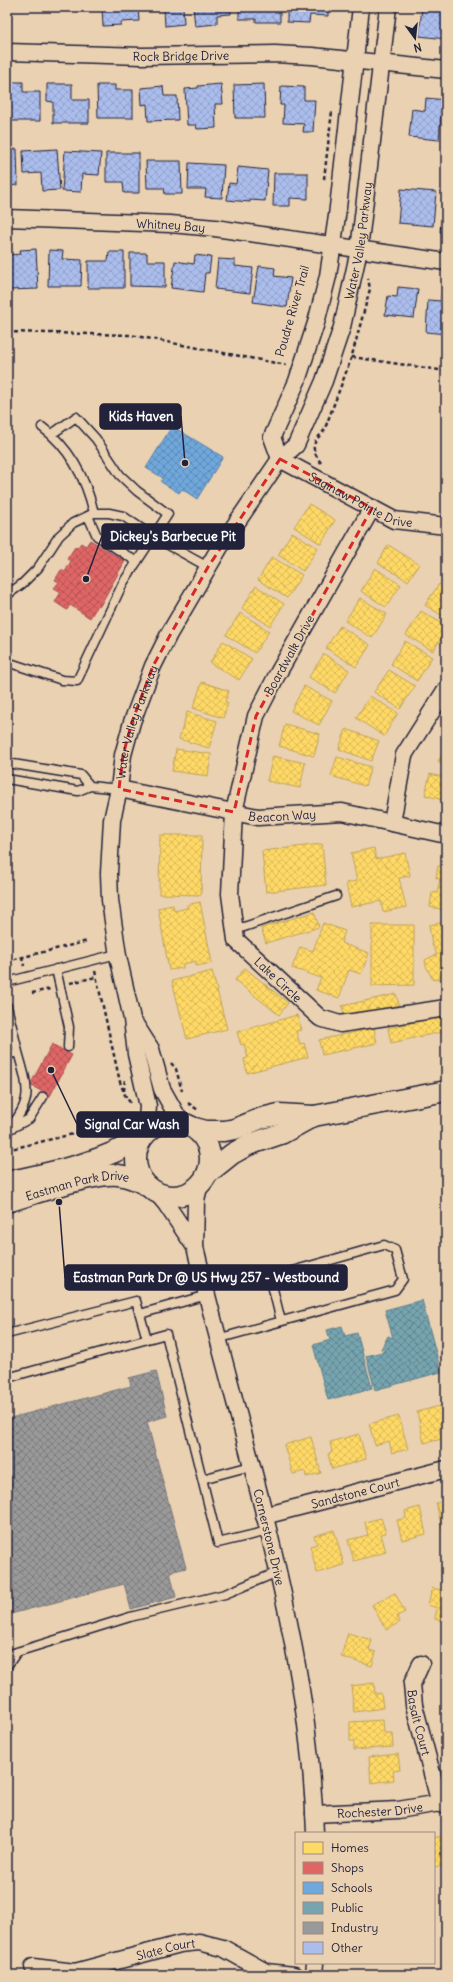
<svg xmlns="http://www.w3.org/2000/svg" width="453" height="1982" font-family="Delius,sans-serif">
<defs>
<pattern id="homes-cross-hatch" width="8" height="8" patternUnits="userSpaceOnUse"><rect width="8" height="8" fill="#ffd966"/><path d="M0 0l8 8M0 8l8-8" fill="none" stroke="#daba59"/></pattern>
<pattern id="shops-cross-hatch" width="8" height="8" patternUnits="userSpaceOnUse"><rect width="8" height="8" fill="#e06666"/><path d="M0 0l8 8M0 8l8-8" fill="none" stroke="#b55455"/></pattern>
<pattern id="schools-cross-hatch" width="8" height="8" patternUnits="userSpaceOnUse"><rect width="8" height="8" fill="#6fa8dc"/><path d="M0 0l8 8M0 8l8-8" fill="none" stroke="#5b88b4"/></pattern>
<pattern id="public-cross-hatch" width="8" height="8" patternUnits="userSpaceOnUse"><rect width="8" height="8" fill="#76a5af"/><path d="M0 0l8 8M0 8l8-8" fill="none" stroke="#608690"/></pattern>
<pattern id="industry-cross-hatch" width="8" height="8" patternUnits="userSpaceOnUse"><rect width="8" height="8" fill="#999"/><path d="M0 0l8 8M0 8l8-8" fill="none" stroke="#7c7c7e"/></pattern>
<pattern id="building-cross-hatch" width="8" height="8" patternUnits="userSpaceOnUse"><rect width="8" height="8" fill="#abbdec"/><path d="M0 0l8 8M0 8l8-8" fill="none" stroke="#93a2cb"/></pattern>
</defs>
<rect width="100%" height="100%" fill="#ead1b1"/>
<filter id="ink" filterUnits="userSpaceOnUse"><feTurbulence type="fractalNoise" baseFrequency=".025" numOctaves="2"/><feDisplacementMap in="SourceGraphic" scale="8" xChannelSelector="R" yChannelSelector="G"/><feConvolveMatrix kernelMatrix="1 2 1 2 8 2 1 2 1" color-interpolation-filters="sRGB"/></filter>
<g filter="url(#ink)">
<!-- homes -->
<path fill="url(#homes-cross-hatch)" stroke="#bda259" d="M309 504 335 520 321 544 294 527Z
M292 532 318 548 303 571 278 555Z
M388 545 419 564 408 581 378 563Z
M272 557 302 575 287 598 258 580Z
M375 568 401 585 386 607 361 591Z
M439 584 446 588V618L425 605Z
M256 586 284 604 270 626 242 608Z
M360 598 387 614 372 638 345 621Z
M421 611 446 626V635L442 641 440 640 433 651 406 635Z
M240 613 269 631 255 653 226 635Z
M340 626 370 645 356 667 326 648Z
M223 641 252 659 239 680 210 663Z
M405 641 432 657 417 681 391 664Z
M324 654 349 670 335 693 309 677Z
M389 670 415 686 400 709 374 692Z
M202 682 229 691 225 702 228 703 223 718 193 708Z
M304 686 332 701 319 725 291 711Z
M370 696 398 713 384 736 356 718Z
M187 712 217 721 209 748 179 739Z
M285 724 320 734 314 756 279 746Z
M346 729 379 741 371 761 339 749Z
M176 749 211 754 208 776 172 771Z
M446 749V766L438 761Z
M273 756 305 763 300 788 267 781Z
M337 757 371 767 365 786 331 776Z
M430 774 446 778V801L425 795Z
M160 835H202L201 895 159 894Z
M322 844 326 885 266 892 262 851Z
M374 848 376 859 405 853 410 876 399 878 406 907 383 912 381 901 351 907 346 883 357 881 351 853Z
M438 866 446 867V910L430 907 432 892 437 893 440 879 436 878Z
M200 902 212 963 196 966V961L183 964V968L169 970 158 908 173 905 174 911 187 908V905Z
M314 912 319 927 266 943 261 928Z
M446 922V977L433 980 426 966 425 960 437 954 432 945 429 925Z
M323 923 345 931 341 943 369 953 361 974 349 970 339 998 316 990 321 978 292 968 300 947 313 951Z
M372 925H414V985L372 986Z
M245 968 288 1003 279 1015 235 980Z
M212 971 227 1029 187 1039 172 981Z
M396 994 400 1009 346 1021 342 1006Z
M297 1015 301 1030 296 1031 300 1044 304 1043 308 1057 247 1073 244 1059 248 1058 244 1044 241 1045 237 1032Z
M443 1016 446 1031 391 1043 388 1028Z
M374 1028 377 1043 322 1055 319 1040Z
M444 1405 446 1427 439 1428 442 1439 424 1443 417 1412Z
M399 1416 408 1449 392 1453 389 1441 375 1445 369 1424Z
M359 1434 366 1459 332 1469 328 1454 332 1452 330 1442Z
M311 1437 321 1473 306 1477 305 1471 293 1474 284 1445Z
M446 1501V1531L443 1532 436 1503Z
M420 1507 426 1534 402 1540 397 1520 406 1518 405 1511Z
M381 1518 386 1533 381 1534 386 1552 354 1561 348 1540 368 1535 365 1522Z
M334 1530 344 1565 317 1573 310 1546 317 1544 314 1536Z
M432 1588 446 1591V1622L435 1619 437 1608 428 1605Z
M395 1593 405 1612 397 1616 400 1622 386 1630 372 1605Z
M348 1633 372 1640 369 1650 376 1652 372 1666 341 1657Z
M374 1683 375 1694 381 1693 383 1708 354 1712 351 1686Z
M383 1720 384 1733H392L393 1747 354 1750V1741H350V1722Z
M398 1754 400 1770 393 1771 394 1780 371 1783 369 1757Z
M446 1835V1864L434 1867V1838Z"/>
<!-- shops -->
<path fill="url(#shops-cross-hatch)" stroke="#a75259" d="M90 540 125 561 100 606 98 605 90 618 70 605 67 610 55 602 61 592 54 588 59 582 55 580 61 570 65 572 71 561 67 559 75 547 77 548 81 543 86 546Z
M52 1044 72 1055 50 1096 30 1085Z"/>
<!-- schools -->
<path fill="url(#schools-cross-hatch)" stroke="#5880ac" d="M172 426 223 457 197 499 182 489 179 493 161 482 163 478 146 468Z"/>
<!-- public -->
<path fill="url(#public-cross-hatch)" stroke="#5d7e8c" d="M422 1300 441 1372 375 1390 366 1356 386 1351 381 1349 388 1336 393 1338 385 1310Z
M342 1326 345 1336 357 1333 372 1388 328 1400 313 1345 330 1340 327 1330Z"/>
<!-- industry -->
<path fill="url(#industry-cross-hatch)" stroke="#75757d" d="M156 1371 167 1416 147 1422 186 1568 170 1572 176 1597 131 1609 124 1584 7 1615V1419L131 1386 129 1378Z"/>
<!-- building -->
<path fill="url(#building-cross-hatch)" stroke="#22223b" d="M102 7H138L139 21 121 22V25L103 26Z
M149 7H183L184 24 165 26 164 10 149 11Z
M193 7H231V14L217 15V24L195 26Z
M239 7H280V22H256V19H239Z
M287 7H328V16L310 15 309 23 287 22Z
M422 7H446V39L419 36Z
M7 82H23V92H40V121H7Z
M47 84H72V100H89V123H53V102L47 101Z
M221 84 223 104H215L216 128 197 129 196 125H187L185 89 198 88V86Z
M264 84 265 118H235L234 85Z
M97 85H115V90H133V118H98Z
M163 86 164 96H177L178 120 148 121 147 104 142 105 141 88Z
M281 86 304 87V100H315L313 132H303L304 124 283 123 284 105H280Z
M426 98 446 100V116L441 115 439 140 409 137 412 109 425 111Z
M17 149 18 185 7 186V150Z
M57 149 60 190 42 191 41 173 24 174 23 151Z
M65 151 101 153 99 175 82 174 81 192 62 191Z
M106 153H139V193H124L123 182H106Z
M146 161H181L182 194H165L164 188H147Z
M189 163 224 165 222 198 205 197 206 189H188Z
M238 167 268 170 265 201 250 200V202L227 200 229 183 236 184Z
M274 173H308V199L290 198V206H273Z
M401 189 436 192 433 226 398 223Z
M443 204H446V233L440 232Z
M36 249 38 289 9 290 8 255 21 254 20 250Z
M49 250 63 251 62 259 82 260 81 286H48Z
M109 252H124V288H88V261H108Z
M130 253H147V261H165V287L130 286Z
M195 255 211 257 209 273H205L203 292 171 288 175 261 194 264Z
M218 259 235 260V266L253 268 250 293 215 289Z
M259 266 275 268 274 276 291 278 287 307 253 302Z
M398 287 418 289 414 318 385 315 388 296 397 297Z
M441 295 446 296V334L426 332 428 300 441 301Z"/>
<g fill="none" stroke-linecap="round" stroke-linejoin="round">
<defs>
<path id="service" d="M42 427C70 448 86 479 94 513
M88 516 97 536 137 562
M7 595 22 584 38 568 59 536 73 523 94 513H109L123 516 154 537 208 567
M7 662 62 680 77 681 123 583 168 514 137 491 120 475 96 439 76 417 52 434
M7 763 81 775 90 786
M7 779 78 791 90 786 119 789
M235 930 336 896
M56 969 69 1027 68 1047
M7 982 117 954
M7 1006 18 1052 7 1055
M12 1128 29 1119 43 1097
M8 1130C34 1100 28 1088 18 1052
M140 1314 207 1295
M7 1334 136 1301 147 1339
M217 1339 395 1290 403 1279 395 1250 384 1245 278 1275 272 1285 281 1321
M7 1378 166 1334 218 1543 268 1531
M202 1479 251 1466
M7 1655 130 1617 225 1594 278 1572
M7 1666 17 1652"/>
<g id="minor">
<path id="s1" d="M7 52 142 56 275 54 312 56 446 70"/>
<path id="s2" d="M7 218 170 224 215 228 446 262"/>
<path d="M280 459 272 437 297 381 316 323 328 276 337 216 361 7"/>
<path id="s3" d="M280 459 394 520 446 526"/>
<path id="s4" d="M372 508 277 675 256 716 234 812 230 894 236 940 320 1018 340 1024 446 1008"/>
<path id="s5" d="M119 789 258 817 342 812 446 835"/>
<path d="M392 823 404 755 446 689"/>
<path d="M135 1024 151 1049 162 1089 181 1123"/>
<path id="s6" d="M146 1134 148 1106 136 1054 132 1019 118 956 110 900 109 873 112 820 119 789 123 755 132 722 153 666 169 634 220 547 280 459 296 445 324 381 342 327 359 250 388 7"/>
<path id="s7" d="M200 1183 196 1200 195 1247C241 1440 309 1633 315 1833"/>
<path d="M156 1192 166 1204 195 1247"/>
<path id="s8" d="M264 1516 446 1469"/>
<path id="s9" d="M421 1664 412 1684 414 1705 440 1804"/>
<path id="s10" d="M314 1814 398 1810 446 1802"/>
<path id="s11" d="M33 1967 75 1972 180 1944 199 1942 223 1948 266 1972 294 1975"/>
<path d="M314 1975 315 1963"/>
</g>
<g id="tertiary">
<circle cx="173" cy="1159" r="37"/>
<path d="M191 1127 206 1131H224L235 1129 262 1118 279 1114 314 1116 446 1091"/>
<path d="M207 1174 232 1154 248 1145 283 1133 314 1116"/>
<path d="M7 1182C53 1172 102 1163 143 1137"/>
<path id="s12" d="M7 1202C35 1194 91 1173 118 1175 128 1176 137 1180 146 1185"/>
</g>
</defs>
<!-- service casing -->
<use href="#service" stroke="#22223b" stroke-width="11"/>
<!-- minor casing -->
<use href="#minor" stroke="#22223b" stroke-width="19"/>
<!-- tertiary casing -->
<use href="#tertiary" stroke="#22223b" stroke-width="23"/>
<!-- path -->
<path stroke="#22223b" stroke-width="2.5" stroke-dasharray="4 3" stroke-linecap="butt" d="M324 179 332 111
M7 332 131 335 286 365
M352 357 446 371
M321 463C311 449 311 444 324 431L351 359 370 289 368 278
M22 957 24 966
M7 961 88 941
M95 971 120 1082 125 1095 131 1104
M70 983 96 977
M32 993 50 989
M171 1063 176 1069 182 1091
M124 1091 125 1078
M188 1103 198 1110
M7 1150 77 1133 106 1136"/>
<!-- service -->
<use href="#service" stroke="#ead1b1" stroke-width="8"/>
<!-- minor -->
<use href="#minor" stroke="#ead1b1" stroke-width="16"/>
<!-- tertiary -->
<use href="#tertiary" stroke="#ead1b1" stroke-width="20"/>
</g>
</g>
<!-- marked area -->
<path fill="none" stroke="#d62828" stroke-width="3" stroke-dasharray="8 5" stroke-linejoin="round" d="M280 459 372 508 256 716 234 812 119 789 123 755 132 722 153 666 208 567Z"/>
<g text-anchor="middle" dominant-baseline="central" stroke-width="4" stroke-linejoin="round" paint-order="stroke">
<!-- street labels -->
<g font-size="12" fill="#22223b" stroke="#ead1b1">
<text stroke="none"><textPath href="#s1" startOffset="174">Rock Bridge Drive</textPath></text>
<text stroke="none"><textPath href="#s2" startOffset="164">Whitney Bay</textPath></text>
<text stroke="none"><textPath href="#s6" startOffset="957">Water Valley Parkway</textPath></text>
<text transform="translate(292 311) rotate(-74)">Poudre River Trail</text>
<text stroke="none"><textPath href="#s3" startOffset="91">Saginaw Pointe Drive</textPath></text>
<text transform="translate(289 655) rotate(-61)">Boardwalk Drive</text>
<text stroke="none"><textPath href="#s6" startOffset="419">Water Valley Parkway</textPath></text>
<text stroke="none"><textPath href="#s5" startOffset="166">Beacon Way</textPath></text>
<text stroke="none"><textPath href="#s4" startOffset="523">Lake Circle</textPath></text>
<text stroke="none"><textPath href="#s12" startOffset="73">Eastman Park Drive</textPath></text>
<text stroke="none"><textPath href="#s8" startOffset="94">Sandstone Court</textPath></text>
<text stroke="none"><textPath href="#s7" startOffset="364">Cornerstone Drive</textPath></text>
<text stroke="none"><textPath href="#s9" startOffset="61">Basalt Court</textPath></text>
<text stroke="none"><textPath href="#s10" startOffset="66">Rochester Drive</textPath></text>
<text stroke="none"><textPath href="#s11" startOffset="136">Slate Court</textPath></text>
</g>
</g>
<!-- callouts -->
<path fill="none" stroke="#22223b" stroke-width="1.5" d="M185 463L181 416M86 579L102 536M51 1070L77 1124M59 1202L65 1278"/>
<g fill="#22223b" stroke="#ead1b1" stroke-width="1.5">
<circle cx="185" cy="463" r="4"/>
<circle cx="86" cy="579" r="4"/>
<circle cx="51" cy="1070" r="4"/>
<circle cx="59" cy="1202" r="4"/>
</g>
<g fill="#22223b" stroke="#22223b" stroke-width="1.5">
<rect x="100" y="404" width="81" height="25" rx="4"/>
<rect x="102" y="524" width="142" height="25" rx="4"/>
<rect x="77" y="1112" width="111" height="25" rx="4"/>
<rect x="65" y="1265" width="282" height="25" rx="4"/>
</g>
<g font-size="13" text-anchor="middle" font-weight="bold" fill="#fff">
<text x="141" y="421">Kids Haven</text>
<text x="173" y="541">Dickey's Barbecue Pit</text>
<text x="132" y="1129">Signal Car Wash</text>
<text x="206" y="1282">Eastman Park Dr @ US Hwy 257 - Westbound</text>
</g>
<!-- margin -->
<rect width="453" height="1982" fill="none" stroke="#ead1b1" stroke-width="24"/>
<rect x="12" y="12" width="429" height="1958" fill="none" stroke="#22223b" stroke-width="1.5" filter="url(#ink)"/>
<!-- legend -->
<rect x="295" y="1832" width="140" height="132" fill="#ead1b1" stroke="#9a8b82"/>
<rect x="303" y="1842" width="20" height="12" fill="#ffd966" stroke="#9a8b82"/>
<text x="331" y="1852" font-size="12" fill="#22223b">Homes</text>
<rect x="303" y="1862" width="20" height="12" fill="#e06666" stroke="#9a8b82"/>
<text x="331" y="1872" font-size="12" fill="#22223b">Shops</text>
<rect x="303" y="1882" width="20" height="12" fill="#6fa8dc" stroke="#9a8b82"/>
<text x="331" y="1892" font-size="12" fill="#22223b">Schools</text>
<rect x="303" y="1902" width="20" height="12" fill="#76a5af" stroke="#9a8b82"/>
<text x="331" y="1912" font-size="12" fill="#22223b">Public</text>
<rect x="303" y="1922" width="20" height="12" fill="#999999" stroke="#9a8b82"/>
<text x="331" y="1932" font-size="12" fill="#22223b">Industry</text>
<rect x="303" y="1942" width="20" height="12" fill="#abbdec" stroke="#9a8b82"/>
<text x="331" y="1952" font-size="12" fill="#22223b">Other</text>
<!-- north arrow -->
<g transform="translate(415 38) rotate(165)" stroke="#ead1b1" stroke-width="3" paint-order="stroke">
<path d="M0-3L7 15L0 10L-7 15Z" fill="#22223b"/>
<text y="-6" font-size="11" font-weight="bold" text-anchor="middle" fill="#22223b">N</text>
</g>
</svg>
